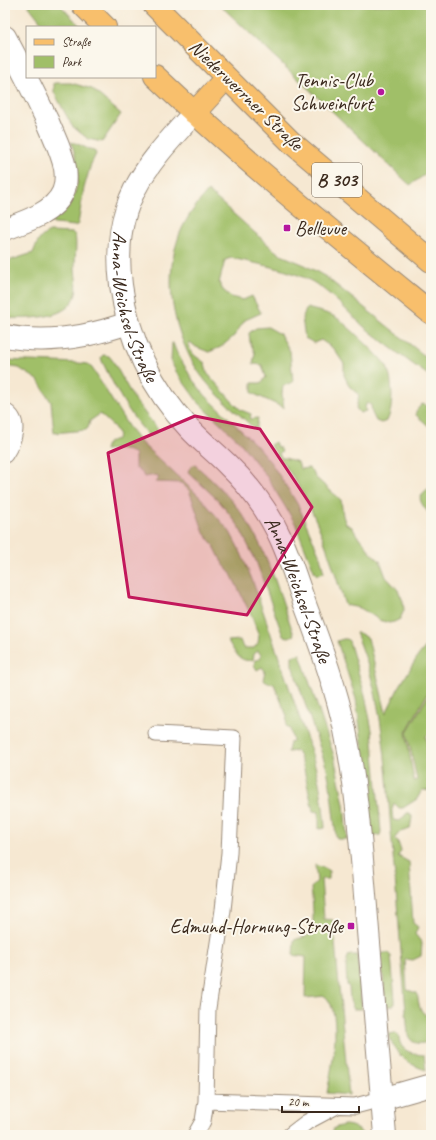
<svg xmlns="http://www.w3.org/2000/svg" width="436" height="1140" font-family="Caveat,sans-serif">
<rect width="100%" height="100%" fill="#fbf7ec"/>
<filter id="ink" filterUnits="userSpaceOnUse"><feTurbulence type="fractalNoise" baseFrequency=".025" numOctaves="2"/><feDisplacementMap in="SourceGraphic" scale="8" xChannelSelector="R" yChannelSelector="G"/><feConvolveMatrix kernelMatrix="1 2 1 2 8 2 1 2 1" color-interpolation-filters="sRGB"/></filter>
<filter id="wash" filterUnits="userSpaceOnUse"><feTurbulence type="fractalNoise" baseFrequency=".012" numOctaves="4" result="noise"/><feDisplacementMap in="SourceGraphic" scale="16" xChannelSelector="R" yChannelSelector="G"/><feGaussianBlur stdDeviation="0.9" result="paint"/><feColorMatrix in="noise" values="0 0 0 0 0 0 0 0 0 0 0 0 0 0 0 0 0 1.4 0 .05"/><feComposite in="paint" operator="in"/></filter>
<g filter="url(#wash)">
<rect width="100%" height="100%" fill="#f6e8d2"/>
<!-- green -->
<path fill="#a0bf67" stroke="#6e7442" d="M28 5H60L81 27H45Z
M220 5H431V179L426 174 410 185Z
M54 83H71L92 89 121 114 102 142 88 139 72 126 54 92Z
M71 142C79 143 85 149 94 150L96 154 91 164 84 188 78 224 75 226 54 224 52 223V220C82 201 82 172 71 142Z
M208 191 273 249 281 255 305 265 326 277 431 361V377C408 361 385 344 363 326 347 311 331 293 313 282 293 270 254 263 231 258L225 260 219 283 223 290 231 297 243 300 252 296 261 313 245 320 234 336 221 347 209 352 196 347 190 342 188 346 194 355 205 363 207 373 230 399 241 410 251 414 250 419 258 418 256 430C237 412 215 395 200 374 175 337 163 286 177 242 182 223 195 206 208 191Z
M50 232 72 233 75 235C77 244 75 256 75 266 75 275 78 285 76 294 70 320 26 319 5 318V262L33 253C37 243 39 236 50 232Z
M307 308C317 311 329 313 337 318 346 324 382 358 387 367 393 381 394 408 387 421L381 423 376 421 372 413 371 405 367 403 365 407 366 411 360 413 356 408 359 395 349 386 344 375V364L334 349 321 340 314 343 305 338 302 318Z
M268 327 280 334 290 351 293 382 283 386 282 394 284 408 252 393V383H261L266 377 262 365 253 364 255 353 250 342 249 333 256 328Z
M172 343H173L176 351 192 379 205 395 256 445 271 463 288 489 298 505 320 556 324 573 317 575 315 573 295 523 267 477 239 441 198 402 177 373 171 362Z
M103 355 109 356 113 361 134 399 158 430 152 435H148C128 413 115 388 102 361L101 357Z
M5 360 79 363 87 364 92 368 128 426 139 441 200 497 230 532 241 553 253 582 311 751C319 778 323 800 325 828L319 829V812L313 811 304 769 298 752 296 751 288 752 290 742 293 741 290 729 286 726 287 716 274 684 268 683 263 680 265 671 262 667 257 670 254 665 255 660 260 659 261 655 258 651 254 654 253 660C239 663 235 652 228 641L240 640 243 648H254L258 643 259 636 252 617 230 572 223 564 214 546 204 533 189 490 181 483 155 482 159 478 157 475 144 477 141 471 135 468V454C129 449 113 449 105 450 106 443 110 441 117 439L119 435 114 427 100 414 90 421 88 428 86 430 54 433 51 402 38 380 19 368 5 366Z
M422 404 431 407V428L416 415V411Z
M275 442 277 447H279L282 451 279 454 282 458H285L298 462 300 469 309 468 313 472 315 477 341 500 343 516 346 524 352 527 358 537 363 541 370 552 380 561 386 577 398 590 403 601 404 610 400 619 394 622 389 623 379 620 372 615 360 608 345 605C333 568 323 530 304 496 295 478 282 462 270 445Z
M194 464C210 478 226 493 239 510 266 545 279 593 294 635L289 637 283 636 256 561 238 525 219 501 188 472 189 469Z
M431 487V518C428 510 421 506 420 498L425 491Z
M356 633H359L368 638 386 713 398 689 418 656 431 640V687L406 732 414 781 417 780 407 732 431 691V732L426 736 429 763 431 764V791L422 790 417 799 403 808H399L394 803 392 810 393 820 400 821 407 813H410L412 817 410 829 400 832 394 839 398 842 401 851 398 856 409 862 413 923 418 927 415 934 422 943 421 956 413 960 405 959 407 990 417 993C419 1004 419 1014 431 1017V1041C422 1044 412 1046 408 1035 402 967 397 899 391 832 386 764 383 696 356 633Z
M343 639H347L349 641 365 695 372 730 381 832 380 835 371 837 364 757 356 699 337 641Z
M300 654 334 756 344 804 347 839H337L336 836 330 785 327 769 292 665V656Z
M315 865 324 868 329 871V879H321L324 919 333 920 349 1095 327 1093C331 1071 344 1013 325 996L305 998 306 957 293 955 294 940C298 938 305 938 309 935 316 928 312 898 311 888L317 881Z
M384 953H388L391 956 395 1000V1004L392 1006 386 1007 381 954Z
M349 955H357L362 1009H353L350 1000 349 987 347 985C347 976 344 962 349 955Z
M396 1033 399 1036C399 1051 412 1054 424 1055L426 1070C407 1064 394 1054 389 1034Z
M344 1125C351 1125 359 1128 363 1135H330L334 1128Z"/>
</g>
<g filter="url(#ink)">
<g fill="none" stroke-linecap="round" stroke-linejoin="round">
<defs>
<path id="service" d="M5 411C22 421 14 441 5 455
M156 734 234 738 229 853 223 910 208 1008 206 1101 203 1121 195 1135
M206 1101 355 1106 382 1099
M290 1135 307 1122 337 1106"/>
<g id="minor">
<path d="M5 37C20 65 34 93 48 122 54 137 62 152 65 168 66 175 66 185 63 192 54 213 24 222 5 229"/>
<path id="s1" d="M194 113C143 169 111 204 121 285 128 339 152 389 189 428 201 441 214 451 226 463 249 485 268 510 281 539 291 561 298 585 306 607 321 647 336 688 345 730 357 788 361 848 366 907 373 983 379 1059 385 1135"/>
<path d="M5 336C46 344 89 337 128 323"/>
<path d="M382 1099 431 1085"/>
</g>
<path id="primary" d="M83 5 105 27
M154 5 291 142 431 261
M155 76C243 160 337 236 431 313
M194 113 226 78"/>
</defs>
<!-- service casing -->
<use href="#service" stroke="#988978" stroke-width="17"/>
<!-- minor casing -->
<use href="#minor" stroke="#988978" stroke-width="24"/>
<!-- primary casing -->
<use href="#primary" stroke="#988978" stroke-width="24"/>
<!-- service -->
<use href="#service" stroke="#fff" stroke-width="15"/>
<!-- minor -->
<use href="#minor" stroke="#fff" stroke-width="22"/>
<!-- primary -->
<use href="#primary" stroke="#f8bf6c" stroke-width="22"/>
</g>
</g>
<!-- marked area -->
<path fill="#c2185b" fill-opacity="0.2" stroke="#c2185b" stroke-width="3" stroke-linejoin="round" d="M195 416 260 429 312 507 247 615 129 597 108 453Z"/>
<!-- markers -->
<g fill="#b5179e" stroke="#fbf7ec" stroke-width="1.5">
<circle cx="381" cy="92" r="4"/>
<rect x="283" y="224" width="8" height="8" rx="2"/>
<rect x="347" y="922" width="8" height="8" rx="2"/>
</g>
<g text-anchor="middle" dominant-baseline="central" stroke-width="4" stroke-linejoin="round" paint-order="stroke">
<!-- shield labels -->
<rect fill="#fbf7ec" stroke="#75685c" stroke-width="1" x="312" y="163" width="50" height="34" rx="3"/>
<g font-size="19" font-weight="bold" fill="#3b2a1e">
<text x="337" y="180">B 303</text>
</g>
<!-- poi labels -->
<g font-size="20" fill="#3b2a1e" stroke="#fbf7ec" text-anchor="end">
<text x="373" y="80">Tennis-Club<tspan x="373" dy="23">Schweinfurt</tspan></text>
<text x="295" y="228" text-anchor="start">Bellevue</text>
<text x="343" y="926">Edmund-Hornung-Straße</text>
</g>
<!-- street labels -->
<g font-size="20" fill="#3b2a1e" stroke="#fbf7ec">
<text transform="translate(246 95) rotate(44)">Niederwerrner Straße</text>
<text stroke="none"><textPath href="#s1" startOffset="219">Anna-Weichsel-Straße</textPath></text>
<text stroke="none"><textPath href="#s1" startOffset="555">Anna-Weichsel-Straße</textPath></text>
</g>
</g>
<!-- margin -->
<rect width="436" height="1140" fill="none" stroke="#fbf7ec" stroke-width="20"/>
<!-- legend -->
<rect x="26" y="26" width="130" height="52" fill="#fbf7ec" stroke="#aea59a"/>
<rect x="34" y="39" width="20" height="6" fill="#f8bf6c" stroke="#aea59a"/>
<text x="62" y="46" font-size="12" fill="#3b2a1e">Straße</text>
<rect x="34" y="56" width="20" height="12" fill="#a0bf67" stroke="#aea59a"/>
<text x="62" y="66" font-size="12" fill="#3b2a1e">Park</text>
<!-- scale -->
<path d="M282 1106v6h77v-6" fill="none" stroke="#3b2a1e" stroke-width="2"/>
<text x="288" y="1106" font-size="12" fill="#3b2a1e" stroke="#fbf7ec" stroke-width="3" paint-order="stroke">20 m</text>
</svg>
